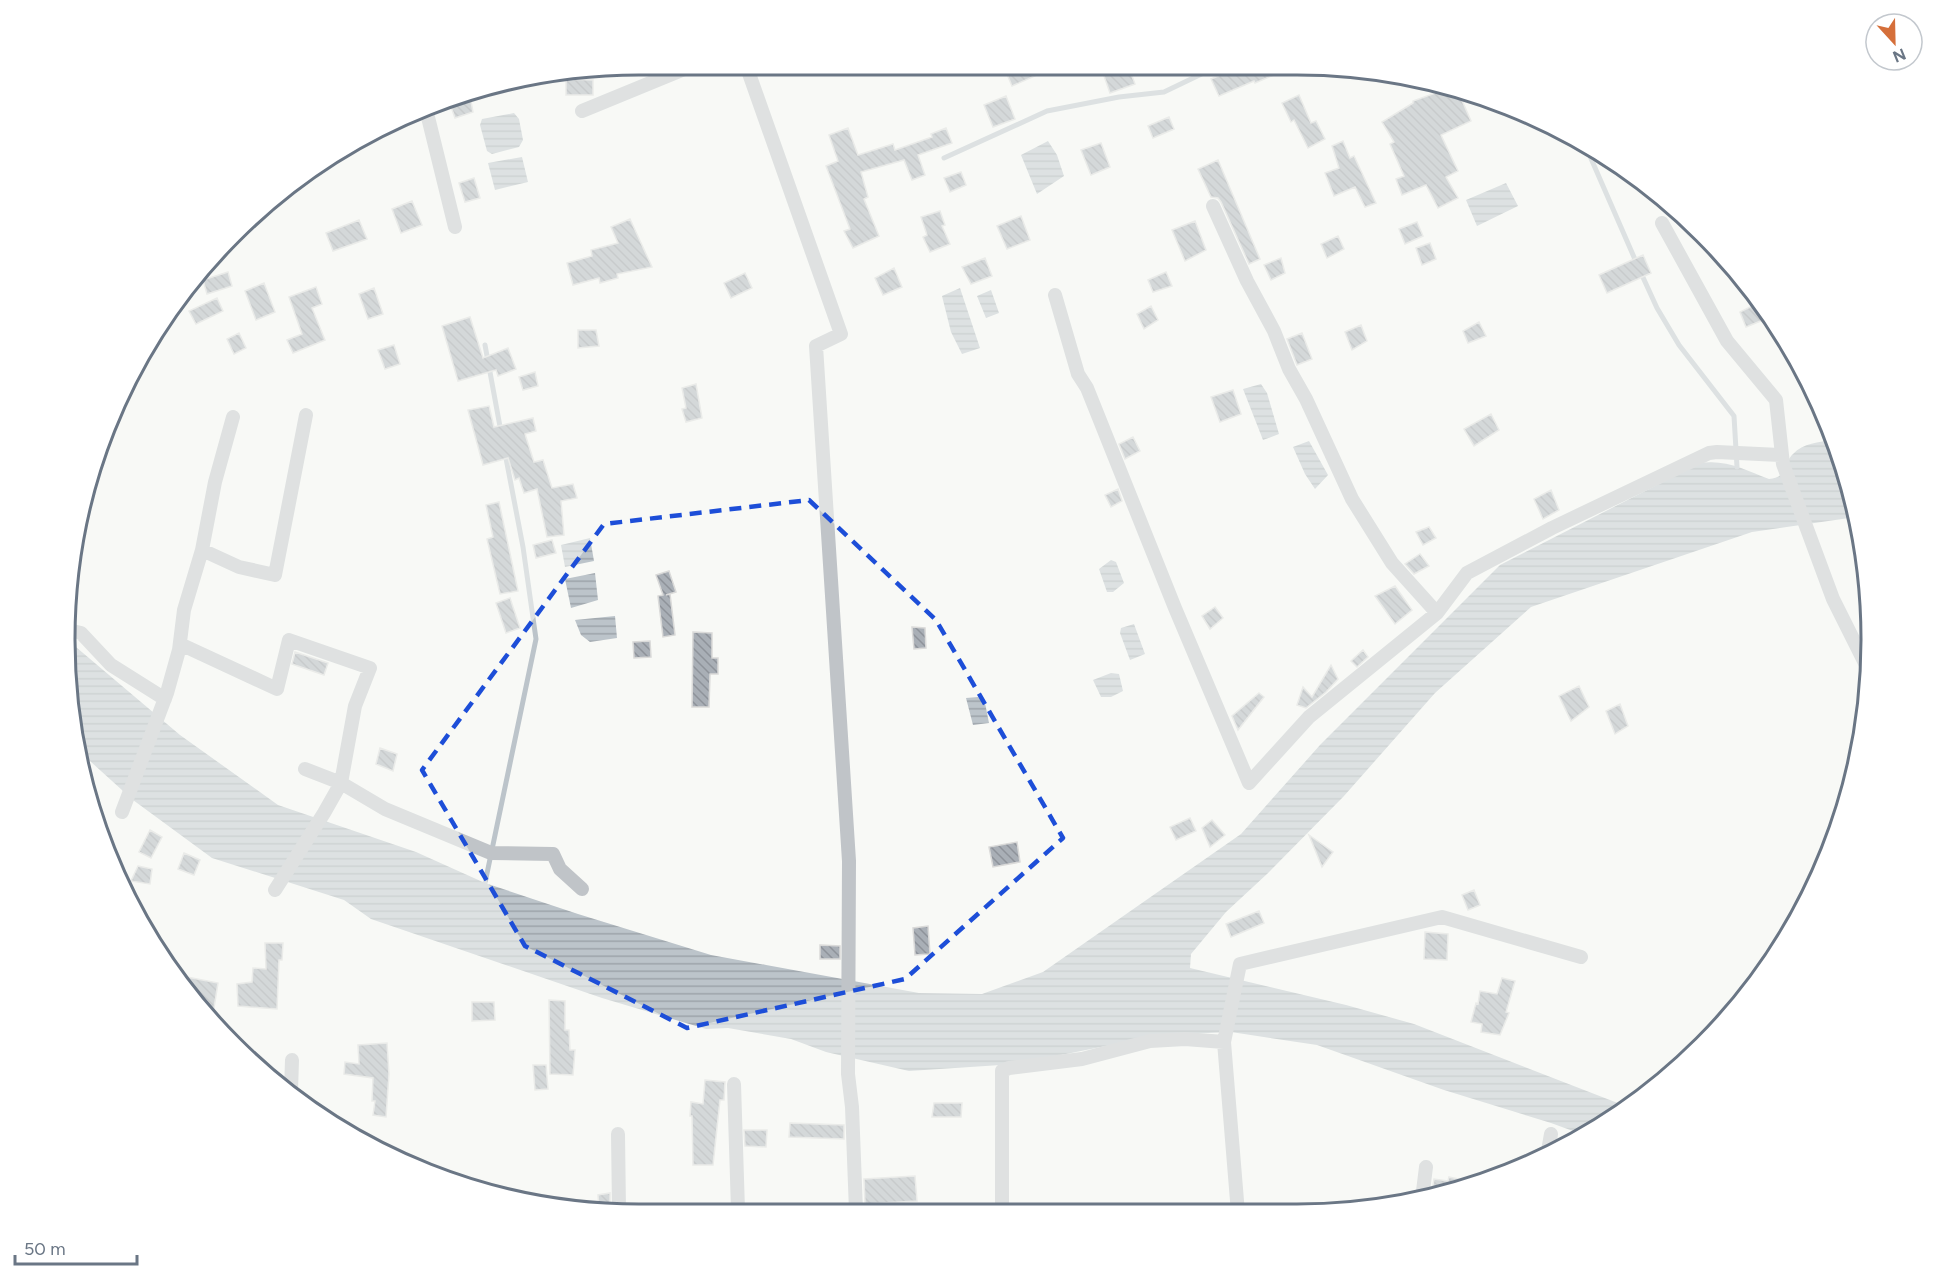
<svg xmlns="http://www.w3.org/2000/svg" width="1936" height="1279" font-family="Figtree,sans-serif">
<defs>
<pattern id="water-rules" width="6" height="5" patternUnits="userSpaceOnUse" patternTransform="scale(1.5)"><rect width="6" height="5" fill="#bcc4ca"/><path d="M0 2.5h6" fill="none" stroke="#9da4aa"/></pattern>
<pattern id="building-back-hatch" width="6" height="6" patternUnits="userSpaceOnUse" patternTransform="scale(1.5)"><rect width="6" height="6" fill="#a9afb6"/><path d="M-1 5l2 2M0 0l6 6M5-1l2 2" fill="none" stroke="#8e939a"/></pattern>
</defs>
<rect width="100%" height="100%" fill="#f8f9f6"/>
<!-- water -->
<path fill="url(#water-rules)" d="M514 113 519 119 523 140 519 147 492 154 487 151 480 125 482 119Z
M1048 141 1057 155 1064 176 1037 194 1021 155Z
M522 157 528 182 495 190 488 163Z
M1506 183 1518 206 1477 226 1466 200Z
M960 288 980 348 962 354 951 332 942 296Z
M991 290 999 313 986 318 977 296Z
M1261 384 1267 393 1279 434 1263 440 1243 389Z
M1833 440 1852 490 1856 517 1752 532 1531 607 1435 693 1344 796 1267 874 1226 912 1191 954 1190 968 1346 1005 1414 1024 1628 1107 1584 1135 1551 1123 1444 1090 1317 1045 1231 1032 1184 1034 1131 1041 1016 1064 909 1071 826 1052 791 1039 728 1028 706 1029 602 998 371 919 344 900 212 858 133 800 80 752 70 642 180 735 278 805 416 852 485 883 578 914 711 955 919 993 982 994 1043 972 1241 834 1320 745 1500 565 1700 463C1726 459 1746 470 1769 479 1793 475 1782 464 1793 454 1803 443 1819 442 1833 440Z
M1309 441 1328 475 1315 489 1305 474 1293 447Z
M590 538 594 561 565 567 561 545Z
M1111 560 1116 562 1124 583 1113 592H1107L1099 569Z
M595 573 598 600 571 608 565 579Z
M615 616 617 638 590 642 581 635 575 620Z
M1134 624 1145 654 1130 660 1120 633 1121 628Z
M1111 673 1119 674 1123 691 1111 697H1101L1093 680Z
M978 697 985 703 989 723 973 725 966 698Z"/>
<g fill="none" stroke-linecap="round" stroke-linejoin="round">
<!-- stream -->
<path stroke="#bcc4ca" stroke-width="5" d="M1586 147 1637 264
M944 158 1047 111 1119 97 1164 92 1214 68
M1641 273 1657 308 1679 345 1734 416 1737 467
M485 345 501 432
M485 883 536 639 523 547 505 453"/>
</g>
<!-- building -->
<path fill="url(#building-back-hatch)" stroke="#dadad9" stroke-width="1.5" d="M1004 67H1055L1012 86Z
M1119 68H1129L1135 84 1110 93 1103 73Z
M1235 69H1288L1255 83 1254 81 1219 96 1211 79Z
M566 79 593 80V95H566Z
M1441 91 1460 96 1471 121 1441 135 1458 171 1446 177 1458 198 1438 208 1426 185 1402 195 1396 179 1404 176 1390 144 1394 142 1382 122 1413 103V101Z
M1299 95 1311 123 1316 121 1325 139 1308 148 1294 120 1291 122 1282 103Z
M470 96 473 112 455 118 449 101Z
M1006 96 1015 119 993 127 984 105Z
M1169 117 1174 129 1153 138 1148 126Z
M848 128 858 155 893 144 895 150 932 137 931 134 946 128 952 143 918 155 925 175 912 180 904 160 861 172 868 197 864 199 879 236 853 248 844 231 850 229 826 166 838 161 829 135Z
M1343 141 1350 158 1354 156 1376 203 1365 207 1355 187 1334 196 1325 173 1339 168 1332 146Z
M1101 143 1110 167 1091 175 1081 150Z
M1218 160 1260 259 1249 264 1221 202 1218 198 1211 197 1198 169Z
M961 172 966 185 950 192 944 178Z
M474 178 480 198 465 202 459 183Z
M412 201 422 225 401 233 392 209Z
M940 211 945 225 942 226 950 244 930 252 923 237 927 235 921 217Z
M1021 216 1030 240 1007 249 997 226Z
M630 219 652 267 617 274 618 278 600 283 599 278 573 285 567 263 592 256 591 250 618 243 611 227Z
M359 220 367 239 333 251 326 233Z
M1195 221 1206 250 1185 261 1172 230Z
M1417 222 1423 236 1405 244 1399 229Z
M1338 236 1344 249 1327 258 1321 244Z
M1430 243 1436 259 1422 265 1416 248Z
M1643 255 1651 273 1607 293 1599 275Z
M985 258 992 276 971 284 962 267Z
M1281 258 1285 273 1271 280 1264 265Z
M894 268 902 287 883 295 875 278Z
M228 272 232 286 207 294 203 280Z
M1166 272 1172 286 1153 292 1148 280Z
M745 273 752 288 731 298 724 283Z
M264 283 275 312 256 320 245 291Z
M316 287 322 304 312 308 325 340 293 353 287 340 302 334 289 297Z
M374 288 383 314 368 319 359 294Z
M217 298 223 311 196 324 189 311Z
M1760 302 1768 318 1746 327 1740 312Z
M1151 306 1158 320 1144 329 1137 314Z
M470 317 483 358 508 348 516 369 498 376 496 370 458 381 442 326Z
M1479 322 1486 336 1468 343 1463 331Z
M1361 325 1367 341 1352 350 1345 332Z
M578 330H596L599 346 578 348Z
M239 333 246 348 234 354 227 339Z
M1302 333 1312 359 1297 365 1287 339Z
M394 345 400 364 385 369 378 350Z
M535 372 538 386 523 390 519 377Z
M696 384 702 418 686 422 682 409 686 408 682 388Z
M1233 390 1241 414 1220 422 1211 397Z
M489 406 494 427 533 418 536 431 525 434 534 462 543 460 552 488 573 484 577 498 561 501 564 535 547 537 537 489 524 493 519 478 515 480 508 458 483 465 468 410Z
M1491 414 1499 430 1474 446 1464 429Z
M1133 437 1140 451 1125 459 1119 444Z
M1118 489 1122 501 1111 507 1105 495Z
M1551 490 1559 510 1543 519 1534 499Z
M499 502 518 591 500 594 487 539 493 537 486 505Z
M1429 527 1436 538 1423 545 1416 532Z
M552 540 556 553 536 558 533 545Z
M1420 554 1429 566 1414 574 1405 564Z
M669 571 676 592 666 595 670 594 675 635 663 637 658 596 663 595 656 575Z
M1395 586 1412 610 1395 624 1375 596Z
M510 598 520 628 506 633 496 603Z
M1215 607 1223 618 1210 629 1202 616Z
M912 627 925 628 926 648 914 649Z
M693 632 712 633V658H718V674H710L709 707H692Z
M650 641 651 657 634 658 633 642Z
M1363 650 1368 657 1357 667 1351 661Z
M295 652 328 663 324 675 292 664Z
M1331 665 1338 679 1326 692 1306 708 1297 705 1303 687 1312 697Z
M1579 686 1589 707 1571 721 1559 696Z
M1259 693 1264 697 1238 730 1232 716Z
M1620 704 1628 726 1615 734 1606 711Z
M380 748 397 754 393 771 376 764Z
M1190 818 1196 831 1176 840 1170 827Z
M1212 820 1225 835 1210 847 1202 828Z
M150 830 162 837 151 858 139 852Z
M1309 835 1333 852 1322 867Z
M1017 842 1020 862 993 867 989 847Z
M184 853 200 860 194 875 178 869Z
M138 866 152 869 150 884 131 881Z
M1474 890 1480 905 1468 910 1462 895Z
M1259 911 1264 923 1231 937 1226 924Z
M928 926 930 954 915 955 913 928Z
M1425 932 1448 934 1447 960 1424 959Z
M265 943H283L282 960H279L277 1009 238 1006 237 984 252 982 253 968 266 969Z
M820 945 840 946V959H820Z
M182 976 218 983 213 1014Z
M1502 978 1515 981 1506 1012 1509 1013 1500 1035 1481 1032 1482 1024 1471 1022 1476 1003 1478 1004 1480 991 1497 994Z
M549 1000 565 1001V1030H569L570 1050H575L573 1075 550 1074Z
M472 1002H494L495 1020 472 1021Z
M387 1043 389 1074 386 1117 373 1115 375 1101H372L373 1078 344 1074 345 1062 359 1064 358 1045Z
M533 1065H546L548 1089 535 1090Z
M705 1080 725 1082 724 1100H720L713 1165H693L692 1116H690L691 1102 703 1104Z
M934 1103H962L961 1117H932Z
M790 1123 844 1125V1139L789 1137Z
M744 1130H767L766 1147 745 1146Z
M915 1176 917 1201 865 1204 864 1179Z
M1449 1177 1477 1183 1446 1195 1431 1197 1434 1179 1448 1181Z
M610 1193V1210H599L598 1195Z"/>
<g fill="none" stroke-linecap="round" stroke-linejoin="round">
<!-- street -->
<path stroke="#c0c4c8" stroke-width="14" d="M746 65 841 334 816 346 849 861 848 1074 852 1107 856 1211
M426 109 455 227
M582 111 694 65
M1213 206 1247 281 1274 331 1289 369 1306 399 1352 499 1392 563 1437 613
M1662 223 1727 341 1776 400 1783 464 1833 599 1868 669
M1055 295 1078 374 1087 388 1175 608 1249 783 1309 717 1437 613 1467 573 1552 528 1709 453 1717 452 1781 455
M202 550 239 567 275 575 306 415
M68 630 81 633 111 665 165 699
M180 644 277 689 289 640 370 668 355 706 341 783 324 813 275 890
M305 769 341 783 385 809 491 853 553 854 560 869 582 889
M122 812 167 693 179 650 184 610 202 550 215 482 233 417
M734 1084 738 1210
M291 1091 292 1060
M618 1134 619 1210
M1547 1157 1551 1134
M1422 1199 1426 1167
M1002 1212V1071L1009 1068 1082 1059 1150 1041 1185 1039 1224 1042
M1238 1213 1224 1042 1240 964 1442 917 1581 957"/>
</g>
<!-- marked area -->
<path d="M0 0H1936V1279H0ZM809 500 936 620 1063 838 905 979 687 1028 525 946 422 770 604 524Z" fill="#f8f9f6" fill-opacity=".55" fill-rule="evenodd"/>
<path fill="none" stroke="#1d4ed8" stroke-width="4.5" stroke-dasharray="12 8" stroke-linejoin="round" d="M809 500 936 620 1063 838 905 979 687 1028 525 946 422 770 604 524Z"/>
<!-- crop -->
<path d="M0 0H1936V1279H0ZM639 75H1297A564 564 0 0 1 1861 639V640A564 564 0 0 1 1297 1204H639A564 564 0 0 1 75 640V639A564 564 0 0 1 639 75Z" fill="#fff" fill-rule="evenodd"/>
<path fill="none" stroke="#6a7685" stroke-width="3" d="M639 75H1297A564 564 0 0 1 1861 639V640A564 564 0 0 1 1297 1204H639A564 564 0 0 1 75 640V639A564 564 0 0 1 639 75Z"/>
<!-- north arrow -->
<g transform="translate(1894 42) rotate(158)"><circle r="28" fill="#ffffff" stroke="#c3c8ce" stroke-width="1.5"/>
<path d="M0-4.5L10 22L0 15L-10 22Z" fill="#d56f3a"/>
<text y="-9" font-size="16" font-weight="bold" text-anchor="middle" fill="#6a7685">N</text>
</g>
<!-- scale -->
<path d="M15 1255v9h122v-9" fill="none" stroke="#6a7685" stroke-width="3"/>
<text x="24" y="1255" font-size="18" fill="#6a7685" stroke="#ffffff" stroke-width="4.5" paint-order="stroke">50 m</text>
</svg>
